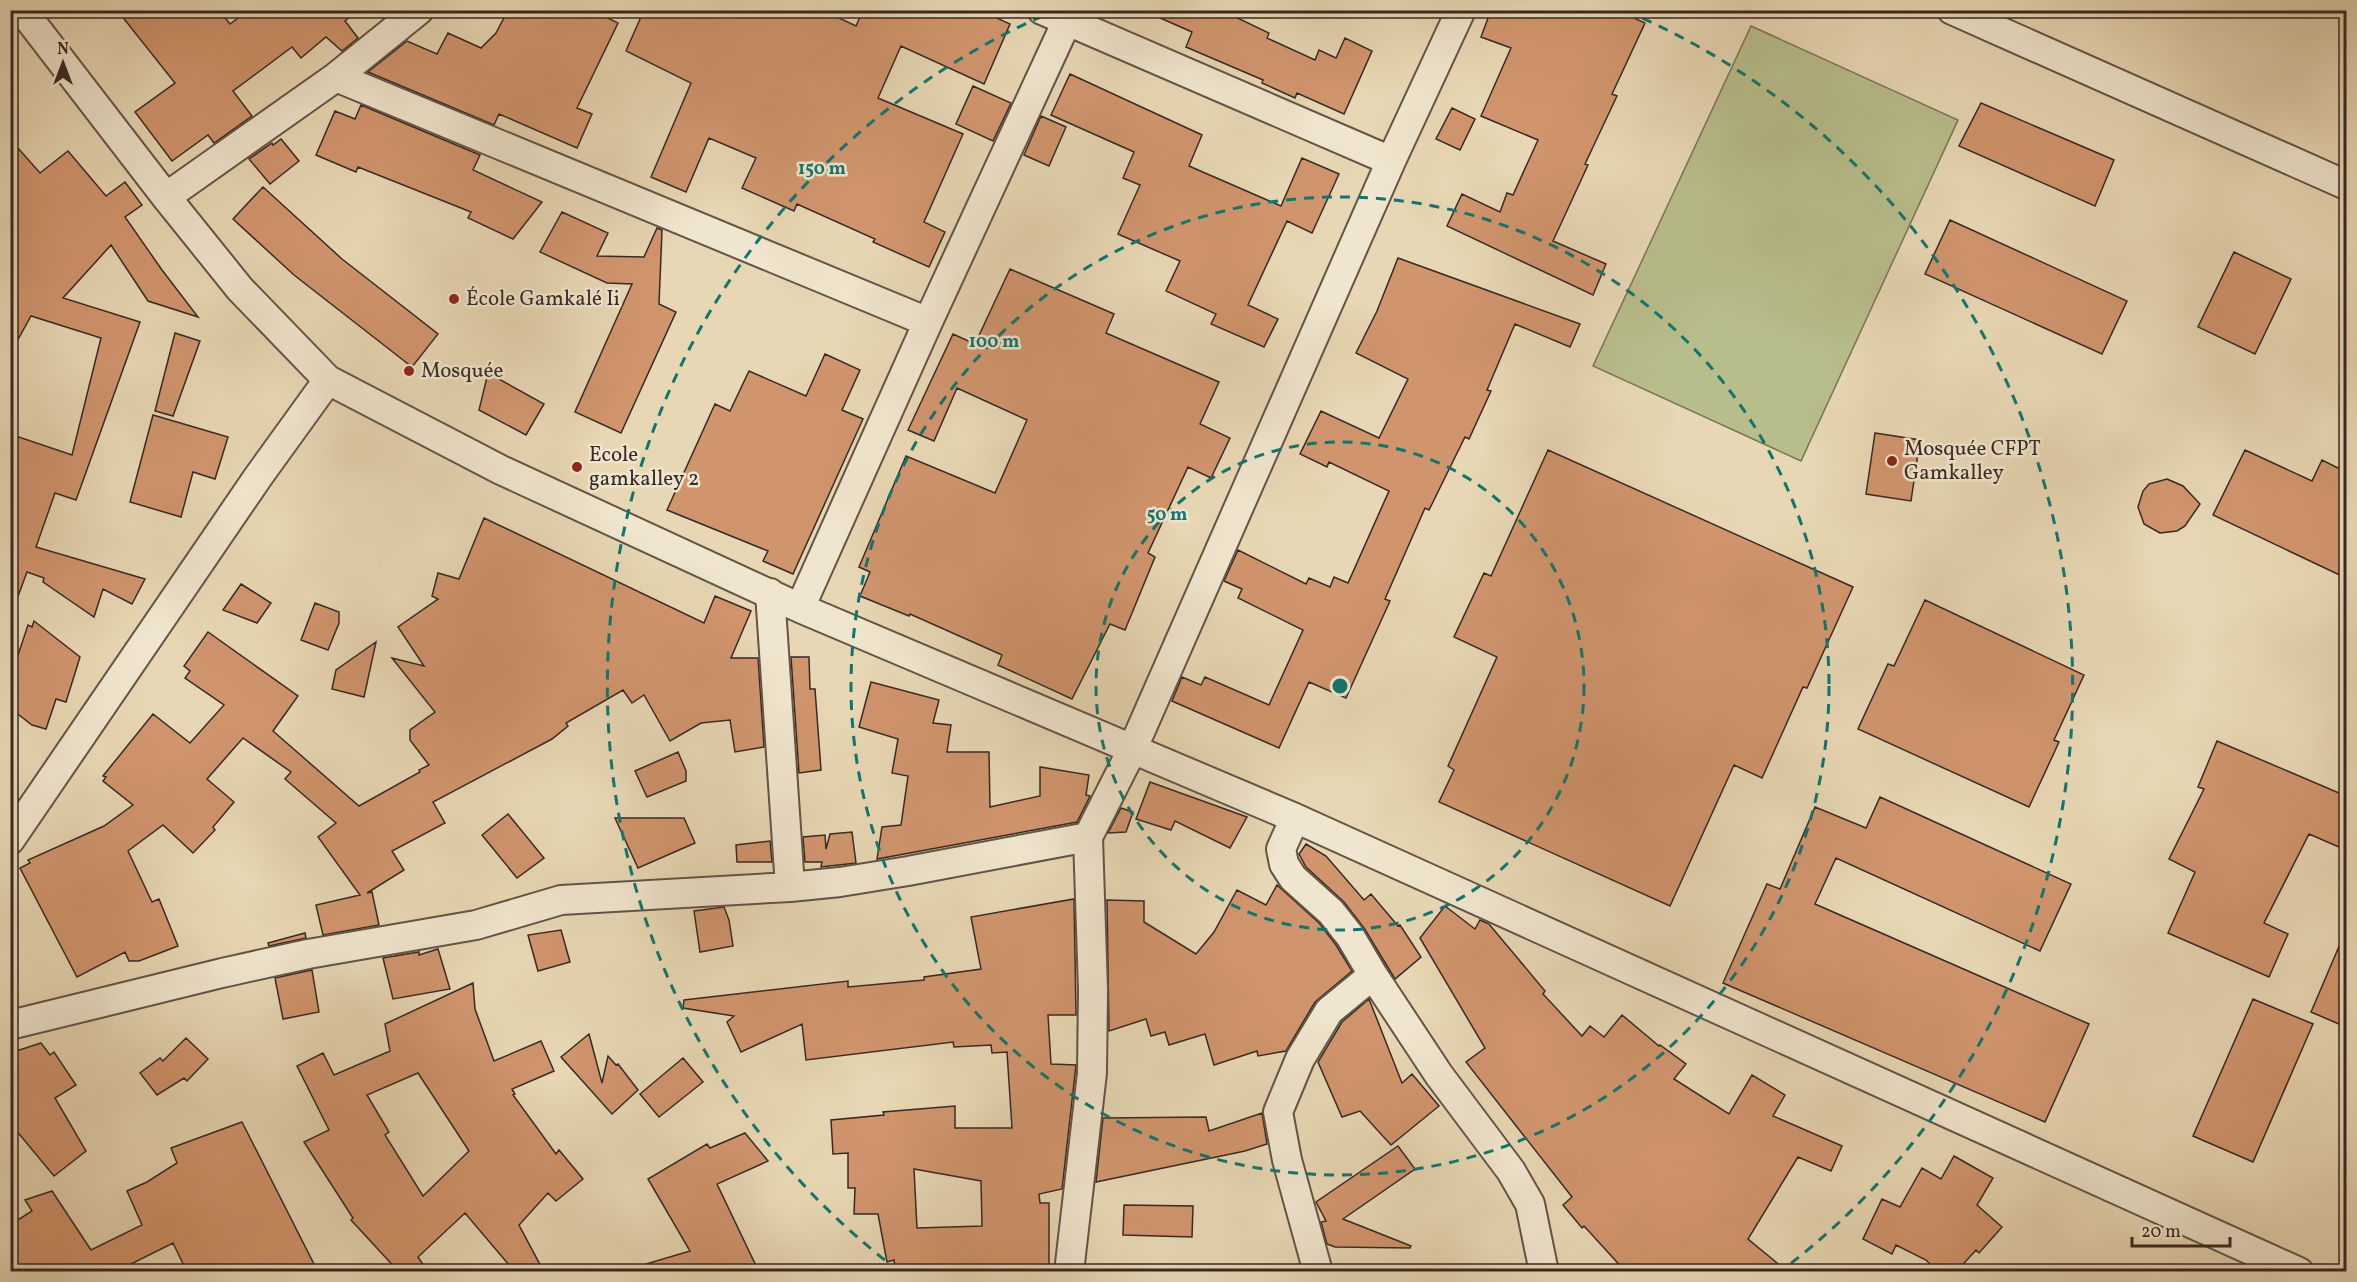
<svg xmlns="http://www.w3.org/2000/svg" width="2357" height="1282" font-family="Vollkorn,serif">
<rect width="100%" height="100%" fill="#e8d7b4"/>
<filter id="stains"><feTurbulence type="fractalNoise" baseFrequency=".00333" numOctaves="4"/><feColorMatrix values="0 0 0 0 .2 0 0 0 0 .09 0 0 0 0 .02 0 0 0 .5 -.17"/></filter>
<radialGradient id="worn" r=".72"><stop offset=".6" stop-color="#630" stop-opacity="0"/><stop offset="1" stop-color="#630" stop-opacity=".3"/></radialGradient>
<!-- green -->
<path fill="#b8be8b" stroke="#787457" stroke-width="1.5" d="M1751 26 1958 120 1801 461 1593 366Z"/>
<!-- building -->
<path fill="#d1956e" stroke="#372923" stroke-width="1.5" fill-rule="evenodd" d="M117 10H219L230 24 249 10H358L345 21 358 38 342 51 326 37 301 58 292 47 233 91 252 116 214 143 208 135 172 161 135 112 175 83Z
M508 10H592L618 23 577 108 592 114 577 148 499 114 494 125 368 72 407 41 437 54 448 33 481 48 496 33Z
M644 10H822L856 26 863 10H980L1010 24 984 84 901 46 878 98 963 134 924 222 945 232 929 267 873 242 875 239 797 204 794 211 742 188 756 158 709 138 686 192 651 177 691 83 626 51Z
M1142 10H1221L1269 33 1267 38 1315 60 1319 50 1336 58 1345 38 1372 51 1344 114 1297 93 1295 98 1262 83 1263 80 1186 47 1192 32Z
M1491 10H1617L1645 23 1612 94 1617 96 1585 164 1588 165 1553 241 1606 264 1593 295 1447 226 1462 194 1500 212 1507 193 1513 195 1538 140 1481 116 1511 48 1481 37Z
M1070 74 1202 135 1189 166 1281 206 1302 158 1339 174 1312 233 1287 221 1248 305 1278 319 1264 347 1211 324 1216 314 1166 291 1180 261 1118 234 1140 185 1123 178 1134 152 1051 115Z
M973 86 1011 103 993 141 956 124Z
M1981 103 2114 160 2095 206 1959 146Z
M361 105 480 155 473 170 542 202 513 239 468 218 471 212 358 167 356 172 316 155 335 111 355 119Z
M1452 108 1475 119 1460 150 1436 139Z
M1041 116 1066 127 1049 166 1024 155Z
M10 139 40 173 68 151 106 196 125 182 142 205 125 217 162 270 198 317 148 301 111 245 63 298 140 322 76 500 55 493 36 547 145 579 132 604 103 589 94 617 43 582 44 578 27 572 14 607H10V434L72 455 101 338 31 316 10 354Z
M281 139 299 161 270 184 249 159 272 143 273 145Z
M263 187 342 259 438 334 412 367 294 275 233 219Z
M562 212 608 233 597 256 644 257 657 228 662 230 659 304 676 312 621 433 575 412 632 284 607 283 540 252Z
M1950 220 2127 301 2102 354 1925 274Z
M2234 252 2291 279 2255 354 2198 327Z
M1398 258 1580 324 1570 347 1515 324 1487 390 1491 391 1469 439 1465 437 1429 510 1425 508 1385 599 1390 601 1346 698 1309 682 1279 748 1172 701 1182 677 1201 685 1205 677 1269 705 1303 630 1238 598 1242 589 1224 581 1238 550 1306 584 1309 578 1330 587 1334 577 1348 583 1389 491 1329 462 1327 467 1300 454 1321 411 1379 438 1408 379 1356 353 1377 311Z
M1010 269 1114 314 1106 333 1219 382 1200 424 1230 438 1211 478 1188 467 1148 553 1155 557 1125 630 1110 624 1072 699 998 665 1002 655 910 614 909 616 860 596 870 572 859 567 906 456 995 493 1027 420 957 388 934 441 908 430 953 334 975 344Z
M175 333 200 341 173 416 155 411Z
M825 354 860 370 842 410 863 419 793 574 763 561 768 551 667 510 715 404 730 411 749 371 806 396Z
M488 373 544 404 526 435 479 410Z
M153 415 228 437 215 479 193 472 181 517 130 502Z
M1875 433 1920 440 1911 501 1866 494Z
M1548 450 1853 587 1807 688 1803 687 1762 778 1734 765 1670 906 1439 802 1454 770 1448 766 1497 657 1454 637 1484 573 1491 576Z
M2245 450 2312 481 2322 460 2346 472V578L2213 515Z
M2167 479 2183 486 2200 504 2185 526 2177 531 2160 533 2144 524 2138 507 2143 491 2149 484Z
M484 518 704 623 715 596 751 611 731 658H758L764 747 735 752 730 720 701 723 670 741 644 695 632 703 623 690 566 723 568 726 552 739 433 802 445 823 392 851 404 870 367 893 372 892 379 925 323 935 316 905 360 895 318 837 336 823 285 779 291 772 243 738 207 779 234 802 213 827 215 830 193 853 163 825 128 851 152 902 159 899 178 946 139 961H129L125 952 77 977 20 868 30 863 28 860 104 826 133 805 103 781 106 777 103 776 153 714 190 743 224 705 185 678 190 671 184 666 208 632 298 696 273 731 359 806 420 772 419 770 429 765 410 740V730L435 712 392 658 424 666 398 627 438 599 432 596 438 573 459 579Z
M241 584 271 603 257 623 223 610Z
M1925 600 2084 675 2054 740 2059 742 2029 807 1858 729 1888 664 1894 666Z
M315 603 339 612V623L328 650 301 640Z
M34 621 80 657 66 702 56 699 46 729 32 725 10 708V679L28 625 32 627Z
M376 642 364 697 332 689 336 670Z
M791 657H809L810 689H815L821 770 799 773Z
M871 682 939 700 933 723 951 725 947 752H989L990 807 1040 796V767L1089 775 1086 795 1090 796 1077 822 877 859 882 827 901 825 908 776 892 773 898 739 859 727Z
M2217 741 2346 796V850L2309 834 2264 923 2288 934 2269 977 2168 933 2195 872 2169 859 2204 789 2198 787Z
M678 752 686 771V781L647 797 635 771Z
M1150 782 1247 817 1230 848 1175 821 1171 830 1136 819Z
M1880 797 2071 884 2040 951 1836 858 1815 904 2089 1024 2045 1122 1723 983 1767 884 1780 889 1815 807 1866 828Z
M1121 808 1133 812 1126 832 1108 833Z
M508 814 544 858 517 878 482 835Z
M615 818H684L695 843 638 868Z
M852 832 856 863 821 867 822 862H805L803 837 825 835 826 849 830 834Z
M770 841 772 862H737L736 845Z
M1306 844 1326 856 1364 900 1371 894 1398 926 1400 925 1421 957 1395 979 1364 928 1344 902 1306 867 1299 854Z
M1277 885 1319 923 1336 945 1352 971 1315 1002 1286 1051 1258 1056 1257 1051 1214 1065 1205 1034 1169 1045 1165 1032 1151 1036 1146 1019 1109 1031 1107 900 1144 901V922L1196 954 1214 932 1237 890 1266 905Z
M1074 899 1076 1015H1048L1051 1064 1076 1065 1062 1189 1039 1194 1040 1203H1049V1272H896L894 1260 887 1262 878 1214H854L855 1188H848V1153L833 1154 831 1120 884 1115 883 1112 955 1106V1128H1012L1007 1052 992 1053 991 1045 954 1047 953 1042 806 1060 802 1024 741 1052 727 1022 734 1016 683 1008 684 1000 848 981V987L924 980V977L981 969 971 917ZM914 1169 981 1181 982 1226 917 1228Z
M1445 906 1475 929 1480 920 1489 924 1545 991 1543 994 1582 1036 1590 1026 1604 1037 1622 1015 1659 1046 1660 1045 1686 1064 1674 1079 1729 1114 1752 1075 1785 1095 1773 1116 1842 1146 1831 1171 1798 1157 1748 1239 1788 1272H1626L1584 1226 1582 1228 1563 1205 1572 1197 1466 1062 1485 1048 1420 938Z
M724 907 729 920 733 946 700 952 694 911Z
M561 930 570 962 538 971 528 935Z
M2346 930V1027L2311 1012Z
M305 933 306 938 269 946 268 943Z
M438 949 450 989 393 999 383 958 419 952V955Z
M312 970 319 1012 283 1019 275 978Z
M473 983 475 1009 494 1061 541 1041 554 1071 512 1089 515 1094 513 1095 556 1154 559 1150 583 1179 556 1201 548 1193 519 1225 544 1272H515L465 1213 418 1257 428 1272H399L351 1220 353 1218 304 1142 329 1130 297 1066 323 1053 334 1075 390 1051 385 1024ZM418 1073 469 1151 423 1196 385 1135 389 1132 367 1095Z
M1369 999 1402 1083 1412 1074 1439 1106 1391 1145 1360 1111 1342 1117 1318 1062 1342 1022Z
M2253 999 2313 1024 2253 1162 2193 1136Z
M589 1034 602 1083 608 1056 616 1065 618 1064 638 1090 612 1114 561 1057Z
M186 1038 208 1059 187 1081 184 1078 157 1095 140 1073 160 1058 163 1061Z
M41 1043 50 1055 54 1052 76 1085 55 1098 86 1151 54 1176 10 1123V1053Z
M683 1058 703 1082 659 1117 640 1094Z
M1262 1113 1267 1144 1245 1151 1096 1182 1103 1118 1206 1117 1209 1131Z
M242 1122 318 1272H187L173 1243 115 1272H10V1225L32 1211 25 1200 52 1191 91 1250 142 1225 127 1191 147 1182 177 1163 171 1148Z
M745 1133 768 1161 717 1184 759 1272H647L646 1264 690 1251 648 1179 707 1144 710 1148Z
M1398 1146 1415 1169 1343 1219 1411 1246 1410 1248 1335 1247 1327 1244 1321 1222 1326 1221 1316 1202Z
M1954 1156 1993 1178 1977 1205 2002 1227 1979 1253 1976 1250 1956 1272H1938L1926 1260 1896 1245 1892 1254 1863 1239 1882 1199 1900 1207 1922 1168 1941 1179Z
M1124 1205 1193 1206 1192 1237 1123 1235Z"/>
<g fill="none" stroke-linecap="round" stroke-linejoin="round">
<defs>
<path id="minor" d="M22 10 166 197 240 289 328 380 501 470 800 608 1295 818 2299 1272
M1042 10 1391 161 1461 10
M1952 10 2346 185
M336 77 928 322
M166 197 336 77 419 10
M770 593 790 887
M800 608 928 322 1067 21
M1295 818 1281 849 1284 864 1293 878 1331 912 1350 936 1373 975 1439 1075 1511 1171 1530 1204 1544 1272
M10 840 258 477 328 380
M10 1025 222 973 308 954 476 925 561 900 790 887 840 882 908 871 1088 837
M1069 1272 1092 1073 1093 990 1088 837 1132 750 1391 161
M1318 1272 1287 1160 1278 1112 1300 1059 1329 1011 1373 975"/>
</defs>
<!-- minor casing -->
<use href="#minor" stroke="#635447" stroke-width="32"/>
<!-- minor -->
<use href="#minor" stroke="#f0e5ce" stroke-width="28"/>
</g>
<!-- distance rings -->
<g fill="none" stroke="#0f766e" stroke-width="3" stroke-dasharray="10 8">
<circle cx="1340" cy="686" r="244"/>
<circle cx="1340" cy="686" r="489"/>
<path d="M899 1271A733 733 0 0 1 1054 11M1626 11A733 733 0 0 1 1781 1271"/>
</g>
<!-- markers -->
<g fill="#8f2418" stroke="#f0e5ce" stroke-width="2">
<circle cx="454" cy="299" r="6"/>
<circle cx="409" cy="371" r="6"/>
<circle cx="1892" cy="461" r="6"/>
<circle cx="577" cy="467" r="6"/>
</g>
<g text-anchor="middle" dominant-baseline="central" stroke-width="5" stroke-linejoin="round" paint-order="stroke">
<!-- poi labels -->
<g font-size="21" fill="#372923" stroke="#f0e5ce" text-anchor="start">
<text x="466" y="299">École Gamkalé Ii</text>
<text x="421" y="371">Mosquée</text>
<text x="1904" y="449">Mosquée CFPT<tspan x="1904" dy="24">Gamkalley</tspan></text>
<text x="589" y="455">Ecole<tspan x="589" dy="24">gamkalley 2</tspan></text>
</g>
</g>
<circle cx="1340" cy="686" r="9" fill="#0f766e" stroke="#f0e5ce" stroke-width="3"/>
<g font-size="18" text-anchor="middle" font-weight="bold" fill="#0f766e" stroke="#f0e5ce" stroke-width="5" stroke-linejoin="round" paint-order="stroke">
<text x="822" y="174">150 m</text>
<text x="994" y="347">100 m</text>
<text x="1167" y="520">50 m</text>
</g>
<!-- margin -->
<rect width="2357" height="1282" fill="none" stroke="#e8d7b4" stroke-width="36"/>
<rect x="12" y="12" width="2333" height="1258" fill="none" stroke="#372923" stroke-width="3"/>
<rect x="18" y="18" width="2321" height="1246" fill="none" stroke="#372923" stroke-width="1.5"/>
<!-- north arrow -->
<g transform="translate(63 63)" stroke="#f0e5ce" stroke-width="4.5" paint-order="stroke">
<path d="M0-4.5L10 22L0 15L-10 22Z" fill="#372923"/>
<text y="-9" font-size="16" font-weight="bold" text-anchor="middle" fill="#372923">N</text>
</g>
<!-- scale -->
<path d="M2132 1237v9h98v-9" fill="none" stroke="#372923" stroke-width="3"/>
<text x="2141" y="1237" font-size="18" fill="#372923" stroke="#f0e5ce" stroke-width="4.5" paint-order="stroke">20 m</text>
<rect width="100%" height="100%" filter="url(#stains)"/>
<rect width="100%" height="100%" fill="url(#worn)"/>
</svg>
